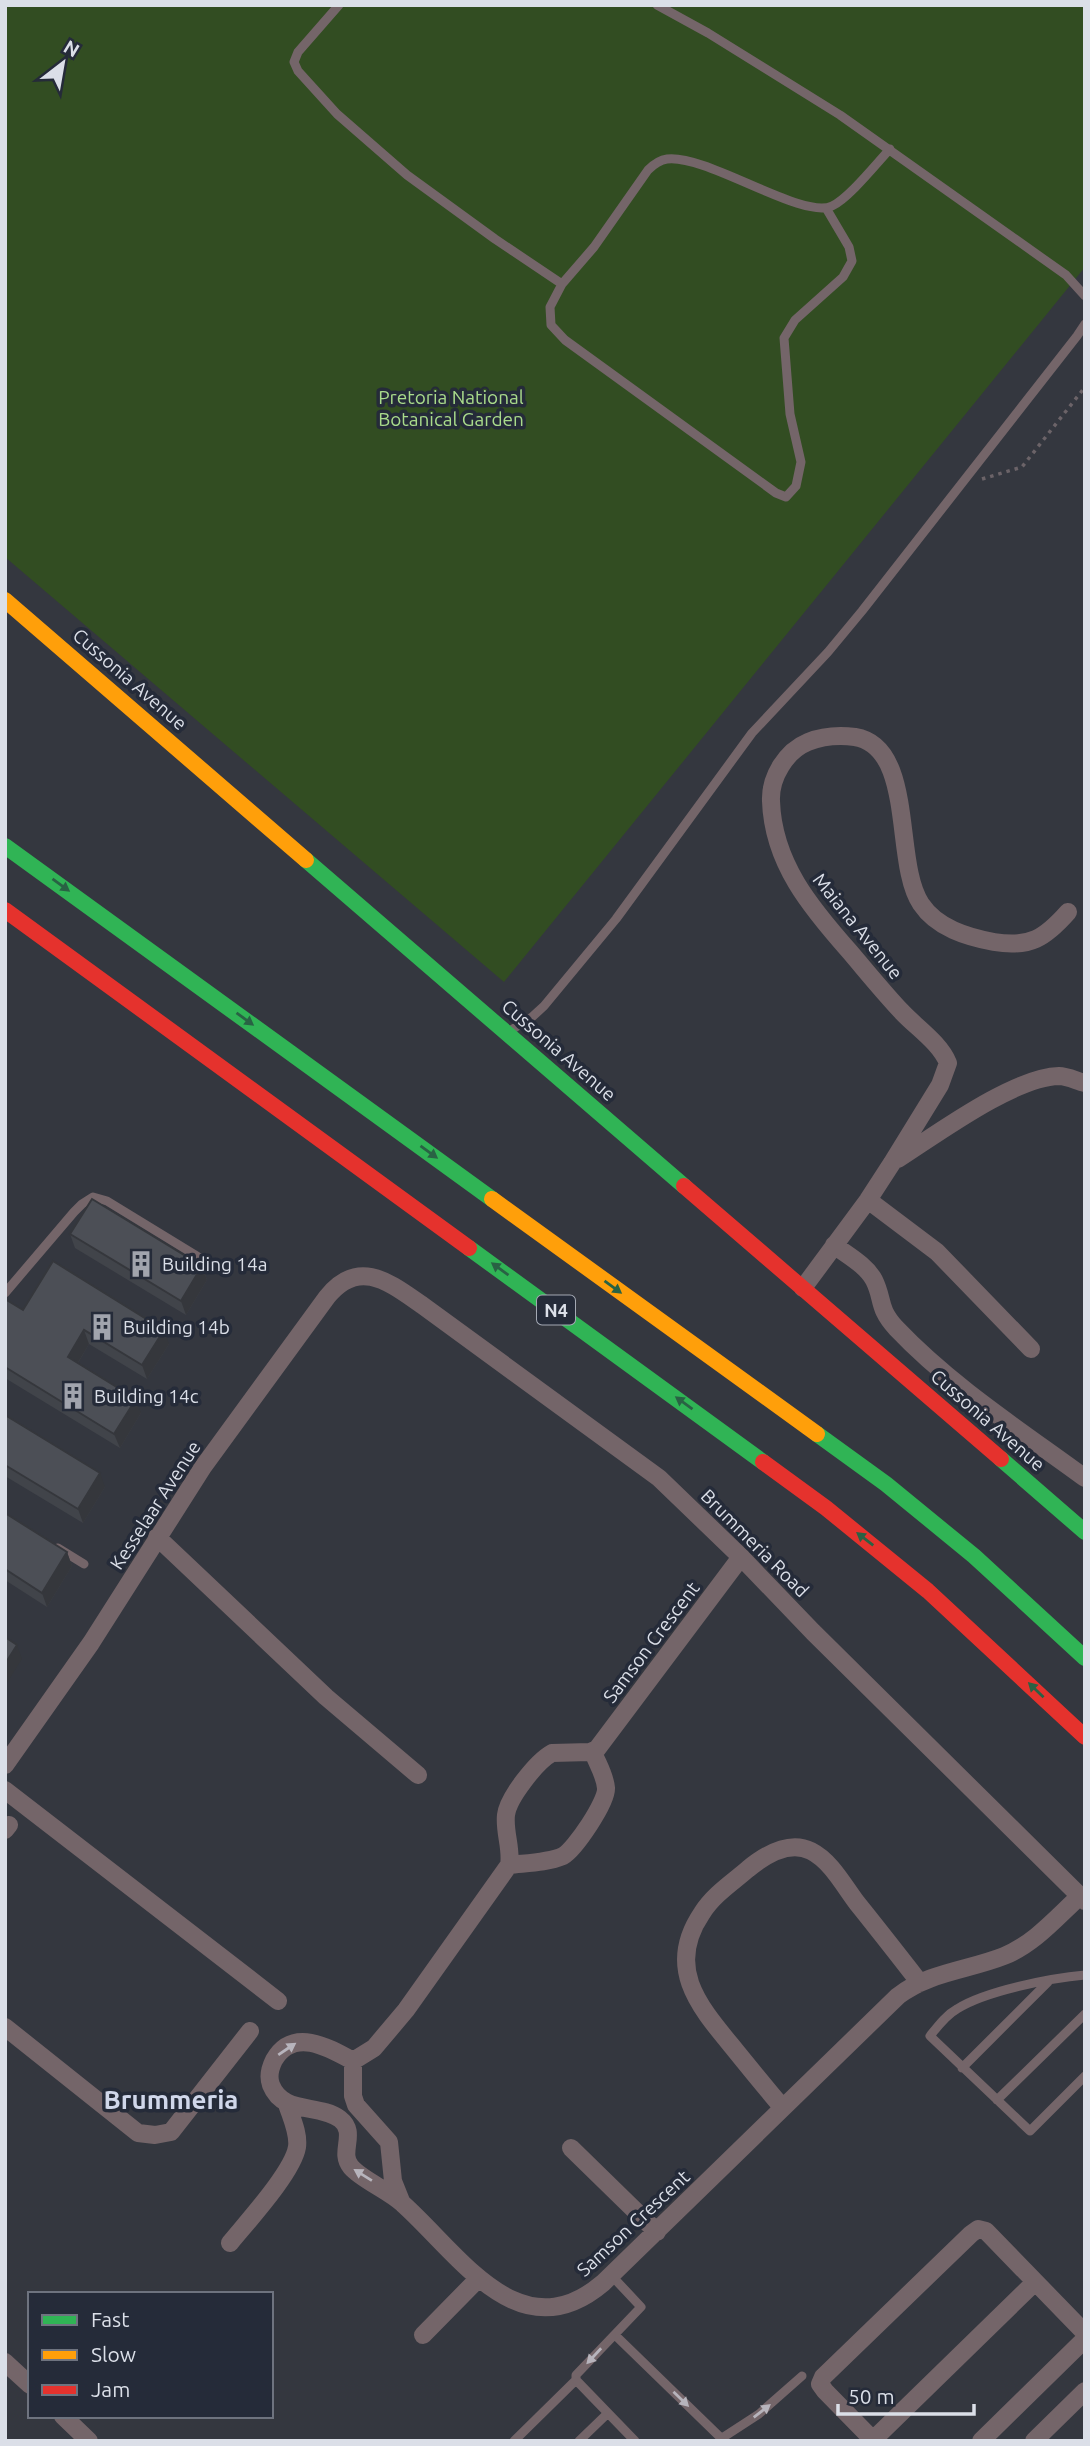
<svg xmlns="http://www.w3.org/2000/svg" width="1090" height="2446" font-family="Ubuntu,sans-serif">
<rect width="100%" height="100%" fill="#34373f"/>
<!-- green -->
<path fill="#324d22" d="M5 5H1085V267L504 982 5 557Z"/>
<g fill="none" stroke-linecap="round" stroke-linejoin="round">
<!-- path -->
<path stroke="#6b6368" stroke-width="3.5" stroke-dasharray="3.5 5" stroke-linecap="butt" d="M982 479 1022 467 1085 387"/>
<!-- lane -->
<path stroke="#746569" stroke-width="9" d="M339 5 298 52 294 62 298 71 337 114 407 175 495 239 562 284
M657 5 708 33 840 115 1066 275 1085 296
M826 208 849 247 852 261 843 277 795 320 784 338 790 414 801 462 796 486 786 497 776 493 565 340 551 325 550 307 562 284 594 247 648 170C654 164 659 160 667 159 707 154 802 220 832 206 849 198 876 164 890 149
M508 1032 532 1017 544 1006 616 919 752 733 828 652 862 611 1077 336 1085 324
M5 1293 74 1212 82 1204 93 1197 107 1201 210 1264
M58 1548 84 1564
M1085 1975C1051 1978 985 1991 957 2009 946 2015 938 2026 930 2036L1030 2131 1085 2076
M962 2068 1048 1982
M997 2100 1085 2014
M611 2275 641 2307 576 2375V2380L635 2441
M615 2335 721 2438
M719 2440 759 2414 802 2376
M514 2441 576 2380
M579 2441 608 2413"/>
<!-- street -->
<path stroke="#746569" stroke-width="18" d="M898 1159C937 1134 1014 1077 1059 1076 1067 1076 1077 1081 1085 1083
M868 1200 937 1252 1031 1349
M834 1245C847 1255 866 1265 874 1280 884 1300 877 1307 896 1328 951 1386 1021 1431 1085 1478
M803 1288 868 1200 892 1163 940 1085 948 1063C940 1043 917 1028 902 1012 884 993 867 972 850 952 811 908 773 863 771 801 770 777 786 751 808 742 823 736 839 735 855 737 916 747 893 863 921 904 937 928 967 937 994 942 1030 948 1045 938 1068 912
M157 1537 326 1697 418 1775
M5 1765 91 1643 203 1467 327 1297C359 1257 390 1283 422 1305L659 1478 741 1557 813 1632 1085 1901
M5 1790 278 2001
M5 1830 9 1825
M509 1865C525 1863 547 1863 563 1856 575 1849 607 1802 606 1788 605 1775 597 1763 593 1752
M5 2027 138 2133 155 2135 171 2132 250 2031
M353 2061C328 2047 293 2027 274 2060 270 2068 268 2077 271 2085 283 2115 318 2103 340 2119 358 2133 338 2152 351 2167 362 2180 390 2191 403 2204 460 2255 520 2353 603 2283L898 1996C929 1972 969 1970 1004 1956 1034 1944 1056 1918 1080 1896
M353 2061 374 2048 406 2010 509 1865C512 1849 504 1832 506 1815 508 1798 536 1762 552 1753L590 1752 597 1749 741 1557
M353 2061V2096L356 2105 389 2142 393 2181 401 2201
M782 2107C765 2087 748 2066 731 2045 697 2004 666 1966 702 1913 713 1895 733 1882 748 1869 765 1855 789 1840 811 1851 831 1861 844 1886 857 1903 878 1929 899 1956 920 1983
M571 2148 657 2232
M230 2243C247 2222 293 2172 297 2147 299 2133 291 2117 287 2104
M423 2335 479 2278
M5 2362 30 2385
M63 2416 89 2441
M873 2440 1035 2282
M874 2441 825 2391 820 2384 823 2377 971 2234 978 2229 986 2231 1085 2333
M981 2441 1085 2339
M1034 2441 1085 2391"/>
<!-- fast -->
<path stroke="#30b455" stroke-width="16" d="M5 846 492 1199
M306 860 684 1186
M469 1248 763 1462
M817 1434 886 1484 974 1556 1085 1658
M1001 1459 1085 1532"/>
<!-- slow -->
<path stroke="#ff9f0a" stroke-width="16" d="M5 600 306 860
M492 1199 817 1434"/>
<!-- jam -->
<path stroke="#e5322d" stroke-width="16" d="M5 910 469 1248
M684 1186 1001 1459
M763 1462 826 1508 928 1591 1085 1737"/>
</g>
<!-- wall -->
<path fill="#41444a" d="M70 1234 202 1266 207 1280 186 1315 75 1248Z
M5 1299 23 1310 169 1344 147 1379 89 1344 78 1363 141 1413 120 1448 5 1378Z
M5 1415 105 1487 83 1523 5 1476Z
M5 1513 67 1552 72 1566 47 1607 5 1580Z"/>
<!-- shaded-wall -->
<path fill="#35373c" d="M202 1266 207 1280 186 1315 181 1301Z
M84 1330 89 1344 73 1371 68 1357Z
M164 1330 169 1344 147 1379 142 1365Z
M136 1399 141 1413 120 1448 114 1434Z
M100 1473 105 1487 83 1523 78 1509Z
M67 1552 72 1566 47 1607 42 1593Z
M17 1645 22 1659 5 1686V1664Z"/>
<!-- building -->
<path fill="#4c4f56" stroke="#35373c" stroke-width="2" d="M92 1199 202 1266 181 1301 70 1234Z
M53 1261 164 1330 142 1365 84 1330 68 1357 136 1399 114 1434 5 1367V1299L23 1310Z
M5 1415 100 1473 78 1509 5 1465Z
M5 1513 67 1552 42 1593 5 1569Z
M5 1637 17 1645 5 1664Z"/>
<!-- one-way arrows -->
<defs><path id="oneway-solid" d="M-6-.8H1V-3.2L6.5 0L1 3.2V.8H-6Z" transform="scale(1.75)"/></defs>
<g fill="#296244">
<use href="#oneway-solid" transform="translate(61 885) rotate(36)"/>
<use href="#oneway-solid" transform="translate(245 1019) rotate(36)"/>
<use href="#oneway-solid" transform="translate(429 1152) rotate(36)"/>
<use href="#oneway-solid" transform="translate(500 1269) rotate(-144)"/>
<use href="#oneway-solid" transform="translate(613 1287) rotate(36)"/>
<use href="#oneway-solid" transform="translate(684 1403) rotate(-144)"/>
<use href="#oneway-solid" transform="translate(865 1539) rotate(-142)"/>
<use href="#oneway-solid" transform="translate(1036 1690) rotate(-136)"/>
</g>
<g fill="#b7b4bc">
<use href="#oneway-solid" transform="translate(287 2049) rotate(-34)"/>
<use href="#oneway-solid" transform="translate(363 2175) rotate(-148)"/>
<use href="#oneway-solid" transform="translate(594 2356) rotate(133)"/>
<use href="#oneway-solid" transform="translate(681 2399) rotate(44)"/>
<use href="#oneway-solid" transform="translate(762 2411) rotate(-38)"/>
</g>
<!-- icons -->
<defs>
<symbol id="building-bare" viewBox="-9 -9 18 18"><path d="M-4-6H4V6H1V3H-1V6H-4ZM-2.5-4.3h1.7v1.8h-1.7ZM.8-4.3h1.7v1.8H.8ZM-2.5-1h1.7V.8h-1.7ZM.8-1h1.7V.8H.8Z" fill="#a1a4ad" stroke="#252b39" stroke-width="2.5" paint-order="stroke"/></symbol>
</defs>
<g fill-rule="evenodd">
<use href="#building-bare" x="122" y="1245" width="38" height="38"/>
<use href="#building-bare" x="83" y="1308" width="38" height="38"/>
<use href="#building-bare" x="54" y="1377" width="38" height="38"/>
</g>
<g text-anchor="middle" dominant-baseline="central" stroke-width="7" stroke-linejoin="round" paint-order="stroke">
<!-- shield labels -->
<rect fill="#252b39" stroke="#a4a9b4" stroke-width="2" x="537" y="1295.5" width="38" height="29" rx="5"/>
<g font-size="18" font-weight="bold" fill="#dbdfe8">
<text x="556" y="1310">N4</text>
</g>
<!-- park labels -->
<g font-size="19" fill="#a9db8b" stroke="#252b39">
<text x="451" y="397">Pretoria National<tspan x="451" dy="22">Botanical Garden</tspan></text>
</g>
<!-- street labels -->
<g font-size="19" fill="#dbdfe8" stroke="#252b39">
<text transform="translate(130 679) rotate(41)">Cussonia Avenue</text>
<text transform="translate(858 926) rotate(51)">Maiana Avenue</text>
<text transform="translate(559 1050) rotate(41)">Cussonia Avenue</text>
<text transform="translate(988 1420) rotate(41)">Cussonia Avenue</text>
<text transform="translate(155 1505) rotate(-57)">Kesselaar Avenue</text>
<text transform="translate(755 1543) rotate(45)">Brummeria Road</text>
<text transform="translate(651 1642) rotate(-53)">Samson Crescent</text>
<text transform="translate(633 2223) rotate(-43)">Samson Crescent</text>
</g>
<!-- poi labels -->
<g font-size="19" fill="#dbdfe8" stroke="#252b39" text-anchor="start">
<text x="162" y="1264">Building 14a</text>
<text x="123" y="1327">Building 14b</text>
<text x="94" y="1396">Building 14c</text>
</g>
<!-- district labels -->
<g font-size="26" font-weight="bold" fill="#d0d7ea" stroke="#252b39">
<text x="171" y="2099">Brummeria</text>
</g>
</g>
<!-- border -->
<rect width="1090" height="2446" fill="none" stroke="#dbdfe8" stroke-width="14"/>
<!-- legend -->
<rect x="28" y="2292" width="245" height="126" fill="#252b39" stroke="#6e737f" stroke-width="2"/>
<rect x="42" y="2315" width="35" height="10" fill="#30b455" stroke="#6e737f" stroke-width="2"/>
<text x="91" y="2327" font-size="21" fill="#dbdfe8">Fast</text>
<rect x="42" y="2350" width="35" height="10" fill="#ff9f0a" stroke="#6e737f" stroke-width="2"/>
<text x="91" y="2362" font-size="21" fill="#dbdfe8">Slow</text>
<rect x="42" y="2385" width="35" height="10" fill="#e5322d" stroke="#6e737f" stroke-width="2"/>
<text x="91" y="2397" font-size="21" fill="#dbdfe8">Jam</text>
<!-- north arrow -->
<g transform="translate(63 63) rotate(31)" stroke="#252b39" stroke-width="5" paint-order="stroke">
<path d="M0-5L12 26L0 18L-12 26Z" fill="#dbdfe8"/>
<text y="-10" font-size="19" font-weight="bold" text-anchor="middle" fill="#dbdfe8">N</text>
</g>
<!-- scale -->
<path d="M838 2404v10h136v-10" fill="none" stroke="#dbdfe8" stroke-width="3.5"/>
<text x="848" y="2404" font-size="21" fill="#dbdfe8" stroke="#252b39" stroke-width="5" paint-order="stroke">50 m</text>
</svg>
